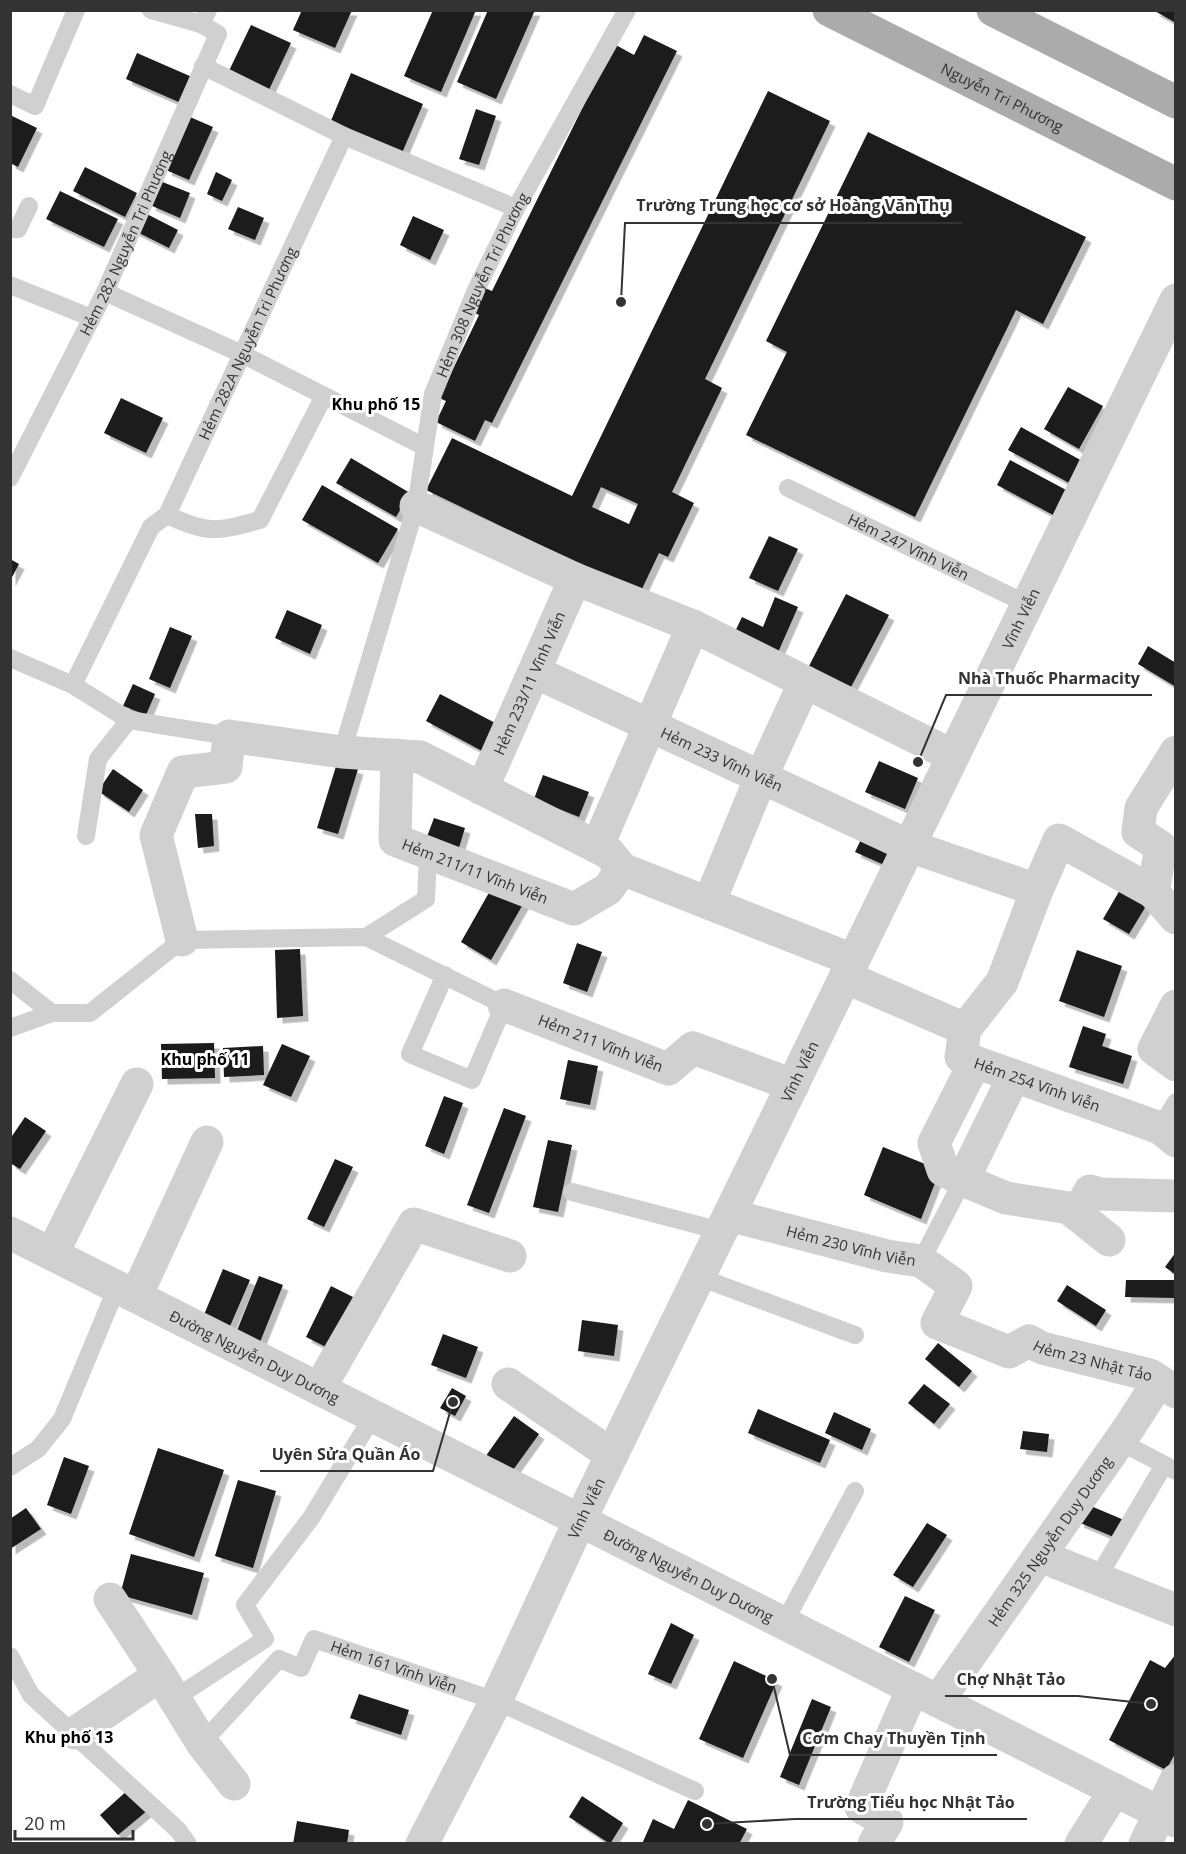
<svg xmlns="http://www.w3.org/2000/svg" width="1186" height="1854" font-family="'Open Sans',sans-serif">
<defs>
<filter id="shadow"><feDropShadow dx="5.5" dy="5.5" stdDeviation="0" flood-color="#0004"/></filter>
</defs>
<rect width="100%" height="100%" fill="#fff"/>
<!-- building -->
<path fill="#1a1a1a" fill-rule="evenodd" filter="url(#shadow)" d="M302 10H352L335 48 293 30Z
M433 10H476L441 92 404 76Z
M488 10H535L496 99 457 82Z
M1153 10H1176V23Z
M251 25 291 43 267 94 227 75Z
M644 35 677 51 492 423 485 420 475 441 436 422 446 401 439 398 479 315 473 312 485 288 492 291 614 44 634 55Z
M137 53 192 77 181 103 126 79Z
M351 73 423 104 402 153 330 123Z
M768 91 830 121 705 379 722 388 672 492 694 503 668 557 659 553 640 593 426 490 452 438 572 496ZM601 487 638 504 629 524 592 507Z
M476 109 496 116 479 165 459 159Z
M10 115 37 128 18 167 10 163Z
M190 117 213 127 189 180 166 170Z
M868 132 1086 237 1043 324 1016 310 915 517 746 435 787 352 766 341Z
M85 167 137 193 125 217 73 191Z
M216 172 232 180 222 201 207 194Z
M160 181 190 193 180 218 150 205Z
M60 191 118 219 104 247 46 219Z
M238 207 264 218 255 240 228 229Z
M143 212 178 230 169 248 133 230Z
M413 216 444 230 430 260 400 245Z
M1068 387 1103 406 1079 449 1044 429Z
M121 398 163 418 146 453 104 433Z
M1021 427 1084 462 1071 484 1008 450Z
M351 458 410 493 396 517 336 483Z
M1010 460 1068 491 1055 516 997 485Z
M322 485 398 529 378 563 302 520Z
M769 536 798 549 778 591 749 578Z
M10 559 19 564 10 581Z
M846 594 889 615 850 689 808 668Z
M775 597 798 607 776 657 732 638 742 617 763 627Z
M287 610 322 625 310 654 275 638Z
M170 627 192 636 170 688 149 679Z
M1148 646 1176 663V687L1138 664Z
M133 684 155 694 146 715 123 706Z
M440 694 499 725 484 752 426 721Z
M879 761 918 778 905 809 865 792Z
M337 763 358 769 338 834 317 828Z
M113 769 143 790 129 812 98 791Z
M543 775 589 792 579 817 534 799Z
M195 814H212L214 846 198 848Z
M434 818 465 828 457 854 425 842Z
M865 831 900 847 891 868 855 852Z
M495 882 526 899 491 960 461 942Z
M1124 883 1151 898 1129 934 1103 919Z
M577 943 602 952 587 992 563 983Z
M300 949 303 1016 277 1018 275 950Z
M1077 950 1122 966 1104 1017 1059 1001Z
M1083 1026 1106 1034 1102 1046 1132 1056 1123 1084 1069 1067Z
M214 1043 215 1078 162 1079 161 1044Z
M282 1044 310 1056 291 1097 263 1085Z
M263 1046 264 1075 224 1077 223 1048Z
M568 1060 598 1066 590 1105 560 1099Z
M444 1096 463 1103 444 1154 425 1146Z
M504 1108 526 1116 489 1213 467 1205Z
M25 1117 46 1131 20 1169 10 1163V1139Z
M548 1140 572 1145 558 1212 533 1207Z
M883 1147 940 1170 921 1219 864 1195Z
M335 1159 353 1167 324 1227 307 1219Z
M1176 1252V1275L1165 1267Z
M223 1269 250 1280 227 1333 201 1322Z
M259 1276 283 1285 260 1342 236 1333Z
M1126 1280H1176V1298L1125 1297Z
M1067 1285 1106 1310 1096 1326 1057 1301Z
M331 1286 361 1301 336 1352 306 1337Z
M582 1320 618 1325 614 1356 578 1351Z
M443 1334 478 1347 466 1378 431 1365Z
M938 1343 972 1371 959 1387 925 1359Z
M924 1384 950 1404 934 1424 908 1403Z
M452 1388 466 1396 455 1416 440 1408Z
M758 1409 830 1440 820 1463 748 1433Z
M834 1412 871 1429 862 1450 825 1433Z
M514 1416 539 1434 508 1477 483 1460Z
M1023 1431 1049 1434 1047 1452 1020 1449Z
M158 1448 224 1470 194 1557 129 1534Z
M64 1457 89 1466 71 1514 47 1505Z
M238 1480 276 1491 253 1568 215 1556Z
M1086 1504 1124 1520 1116 1538 1078 1522Z
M26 1508 41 1529 10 1549V1519Z
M927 1523 947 1535 913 1587 893 1575Z
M131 1554 204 1573 192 1615 120 1595Z
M905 1596 935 1610 909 1662 879 1647Z
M671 1623 694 1635 671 1684 648 1674Z
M1176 1654V1752L1166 1770 1109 1740 1150 1660 1165 1668Z
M734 1661 777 1681 743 1758 699 1739Z
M359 1694 409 1710 401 1735 350 1718Z
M812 1699 831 1707 799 1785 780 1777Z
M129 1789 148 1810 118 1835 100 1815Z
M582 1796 623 1823 610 1844 569 1817Z
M688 1800 747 1829 739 1844H642L653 1819 674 1829Z
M297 1821 349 1830 347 1844H293Z"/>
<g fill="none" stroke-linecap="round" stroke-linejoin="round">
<!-- service -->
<g stroke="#d0d0d0" stroke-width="18">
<path d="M151 10 201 24"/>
<path d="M10 94 35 106 76 10"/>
<path d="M344 136 516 208"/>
<path d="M10 229H18L29 206"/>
<path d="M10 285 92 318"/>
<path d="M105 292 242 354 423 446"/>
<path id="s1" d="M10 478 105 292 218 34 201 24 208 10"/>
<path id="s2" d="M788 488 1027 604"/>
<path d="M167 515C209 534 216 532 260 520L324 396"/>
<path d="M10 658 73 685 129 720 229 736"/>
<path id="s3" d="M73 685 151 527 167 515 344 136 203 66"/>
<path id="s4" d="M342 752 416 506 433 394 476 290 516 208 627 10"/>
<path d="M86 836 98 759 129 720"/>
<path d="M366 937 426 899 428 853"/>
<path d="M10 980 52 1013"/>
<path d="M10 1028 52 1013H90L182 940 366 937 504 1005 472 1080 410 1054 445 975"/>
<path d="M1160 1128 1176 1102"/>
<path d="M572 1192 721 1231"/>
<path d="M921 1261 963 1180"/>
<path d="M699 1277 855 1335"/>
<path d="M1119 1441 1176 1471"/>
<path d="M10 1467 38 1449 62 1419 117 1287"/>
<path d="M1097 1579 1164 1465"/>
<path d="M784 1623 855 1491"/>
<path d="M10 1656 31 1695 178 1830 188 1844"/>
<path d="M174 1699 265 1639 245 1605 311 1518 373 1416"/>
<path id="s5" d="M202 1743 279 1659 301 1668 314 1639 496 1701 695 1791"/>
</g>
<!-- minor -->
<g stroke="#d0d0d0" stroke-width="33">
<path d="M416 506 575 579 693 626 953 756"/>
<path id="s6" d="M535 672 909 846 1037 890 1059 840 1153 892 1176 918"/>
<path id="s7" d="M397 755 395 840 574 909 608 889 622 869"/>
<path id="s8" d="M482 789 575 579"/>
<path d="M597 847 693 626"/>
<path d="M1153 892 1161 847 1138 832 1141 808 1176 752"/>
<path d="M709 903 761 777 805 682"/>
<path d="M182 940 156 835 183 772 226 767 229 736 342 752 420 757 609 853 622 869 853 960"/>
<path id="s9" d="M845 977 965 1029 961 1057 1160 1128 1176 1141"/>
<path id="s10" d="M504 1005 668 1069 693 1048 793 1085"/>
<path d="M1176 1006 1154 1049 1176 1065"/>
<path d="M965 1029 1002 982 1037 890"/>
<path d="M1014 1076 963 1180 1006 1198 1069 1208 1109 1240"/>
<path d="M963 1180 943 1170 934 1143 975 1062"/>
<path d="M1077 1214 1090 1191 1100 1194 1176 1196"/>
<path id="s11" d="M729 1215 887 1256 921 1261 956 1286 937 1323 1009 1352 1029 1341 1042 1348 1150 1375 1176 1392"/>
<path d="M52 1254 137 1084"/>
<path d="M136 1296 207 1142"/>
<path d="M508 1384 612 1455"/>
<path d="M319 1389 414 1224 510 1256"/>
<path d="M1040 1556 1176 1610"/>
<path d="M110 1599 160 1675"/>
<path id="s12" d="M938 1701 1128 1429 1159 1381"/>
<path d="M75 1733 160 1675 202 1743 234 1784"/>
<path d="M874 1844 887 1822 861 1807 913 1688"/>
<path d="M1081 1844 1115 1790"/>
<path d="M1145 1844 1176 1780"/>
</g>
<!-- tertiary -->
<g stroke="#d0d0d0" stroke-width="33">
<path id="s13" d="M10 1233 1176 1821"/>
<path id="s14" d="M422 1844 496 1701 580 1520 1176 300"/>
</g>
<!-- primary -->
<g stroke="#ababab" stroke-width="33">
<path id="s15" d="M829 10 1176 184"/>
<path d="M993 10 1176 102"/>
</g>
</g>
<g text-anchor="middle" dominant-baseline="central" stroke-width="6" stroke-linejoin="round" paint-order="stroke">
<!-- street labels -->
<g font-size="15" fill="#333" stroke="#fff">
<text stroke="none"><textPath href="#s15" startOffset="194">Nguyễn Tri Phương</textPath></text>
<text stroke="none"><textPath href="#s1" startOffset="262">Hẻm 282 Nguyễn Tri Phương</textPath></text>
<text stroke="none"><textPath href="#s4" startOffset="490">Hẻm 308 Nguyễn Tri Phương</textPath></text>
<text stroke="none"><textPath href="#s3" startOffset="386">Hẻm 282A Nguyễn Tri Phương</textPath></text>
<text stroke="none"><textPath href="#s2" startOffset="134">Hẻm 247 Vĩnh Viễn</textPath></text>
<text stroke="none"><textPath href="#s14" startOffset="1364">Vĩnh Viễn</textPath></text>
<text stroke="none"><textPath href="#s8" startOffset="116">Hẻm 233/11 Vĩnh Viễn</textPath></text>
<text stroke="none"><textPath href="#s6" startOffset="206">Hẻm 233 Vĩnh Viễn</textPath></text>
<text stroke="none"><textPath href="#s7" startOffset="171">Hẻm 211/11 Vĩnh Viễn</textPath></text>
<text stroke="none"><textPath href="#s10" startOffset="104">Hẻm 211 Vĩnh Viễn</textPath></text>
<text stroke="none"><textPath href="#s14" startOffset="860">Vĩnh Viễn</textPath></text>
<text stroke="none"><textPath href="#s9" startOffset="240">Hẻm 254 Vĩnh Viễn</textPath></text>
<text stroke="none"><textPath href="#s11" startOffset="126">Hẻm 230 Vĩnh Viễn</textPath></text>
<text stroke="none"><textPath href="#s13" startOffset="274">Đường Nguyễn Duy Dương</textPath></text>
<text stroke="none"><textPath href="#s11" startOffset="450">Hẻm 23 Nhật Tảo</textPath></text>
<text stroke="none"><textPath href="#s14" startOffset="374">Vĩnh Viễn</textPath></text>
<text stroke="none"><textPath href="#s12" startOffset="195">Hẻm 325 Nguyễn Duy Dương</textPath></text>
<text stroke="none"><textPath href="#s13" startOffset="760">Đường Nguyễn Duy Dương</textPath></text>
<text stroke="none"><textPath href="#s5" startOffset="254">Hẻm 161 Vĩnh Viễn</textPath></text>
</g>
<!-- neighbourhood labels -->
<g font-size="16" font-weight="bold" fill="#000" stroke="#fff">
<text x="376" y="404">Khu phố 15</text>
<text x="205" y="1059">Khu phố 11</text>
<text x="69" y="1737">Khu phố 13</text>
</g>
</g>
<!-- callouts -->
<path fill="none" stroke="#333" stroke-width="2" d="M621 302L625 223H962M918 762L946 695H1152M453 1402L433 1471H260M1151 1704L1078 1696H945M772 1679L790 1755H997M707 1824L795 1819H1027"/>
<g fill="#333" stroke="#fff" stroke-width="2">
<circle cx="621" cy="302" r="6"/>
<circle cx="918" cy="762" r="6"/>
<circle cx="453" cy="1402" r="6"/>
<circle cx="1151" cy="1704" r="6"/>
<circle cx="772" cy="1679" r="6"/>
<circle cx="707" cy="1824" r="6"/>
</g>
<g font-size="16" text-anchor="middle" font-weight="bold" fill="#333" stroke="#fff" stroke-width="6" stroke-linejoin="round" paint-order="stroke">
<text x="793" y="211">Trường Trung học cơ sở Hoàng Văn Thụ</text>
<text x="1049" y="684">Nhà Thuốc Pharmacity</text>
<text x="346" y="1460">Uyên Sửa Quần Áo</text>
<text x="1011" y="1685">Chợ Nhật Tảo</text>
<text x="894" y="1744">Cơm Chay Thuyền Tịnh</text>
<text x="911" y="1808">Trường Tiểu học Nhật Tảo</text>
</g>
<!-- border -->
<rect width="1186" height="1854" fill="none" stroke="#333333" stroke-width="24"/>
<!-- scale -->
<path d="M15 1830v9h118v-9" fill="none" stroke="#333333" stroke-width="3"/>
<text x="24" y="1830" font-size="18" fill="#333333" stroke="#ffffff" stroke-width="4.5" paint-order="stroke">20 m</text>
</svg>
